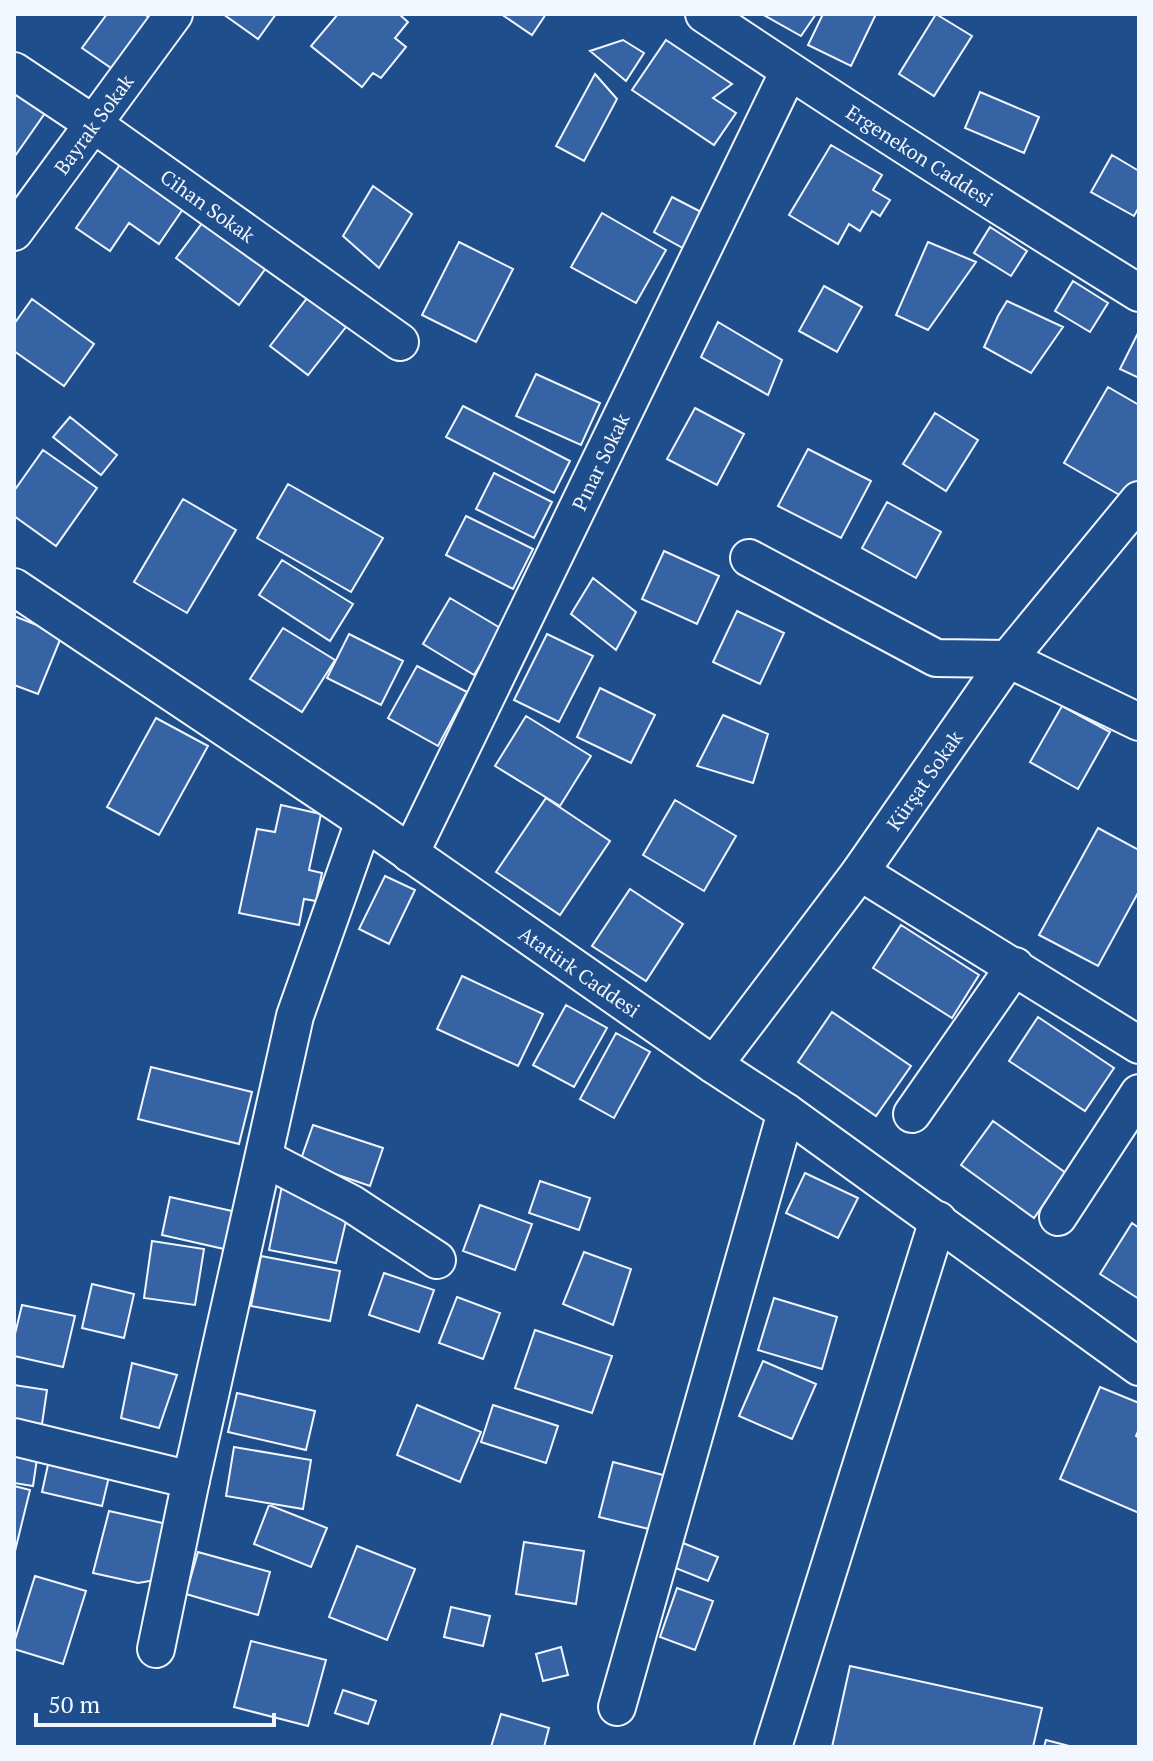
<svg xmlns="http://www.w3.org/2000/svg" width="1153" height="1761" font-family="'PT Serif',serif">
<rect width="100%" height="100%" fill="#1f4e8c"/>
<!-- building -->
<path fill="#3563a3" stroke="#f2f6ff" stroke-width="2" d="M107 14H144L150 18 114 70 82 48Z
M223 14H276L258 39Z
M338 14H399L408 22 395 38 406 47 381 78 373 73 362 87 311 46Z
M501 14H546L532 35Z
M762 14H816L801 36Z
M823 14H876L851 66 808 45Z
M936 14 972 36 934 96 899 74Z
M623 40 644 53 626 81 590 51Z
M666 40 732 84 713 98 736 113 714 145 632 90Z
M595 74 617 99 584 161 556 146Z
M14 81 50 106 15 156H14Z
M980 92 1039 117 1024 153 965 128Z
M831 145 882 175 873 190 890 200 880 216 872 211 860 231 849 224 838 244 789 215Z
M1112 155 1139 171V207L1134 216 1091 192Z
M122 162 185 206 159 244 129 223 110 251 76 228Z
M373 186 412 214 379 268 343 236Z
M672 197 707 215 688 251 654 232Z
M602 213 666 250 636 303 571 267Z
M203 222 266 268 239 305 176 258Z
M990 227 1027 251 1011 276 974 253Z
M459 242 513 269 476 342 422 315Z
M928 242 976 262 928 330 896 315Z
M1073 281 1108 303 1090 332 1055 311Z
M824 286 862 307 837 352 799 331Z
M308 297 346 327 308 375 270 346Z
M32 299 94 344 64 386 14 351V324Z
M1007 301 1063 327 1031 373 984 347 998 316Z
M718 322 782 360 768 395 701 357Z
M1139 331V378L1120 369Z
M536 374 600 403 581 445 516 416Z
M1108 387 1139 405V485L1130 501 1064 463Z
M463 406 570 461 554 493 446 437Z
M695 408 744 434 717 485 667 459Z
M935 413 978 440 946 491 903 464Z
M70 417 117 455 101 475 53 437Z
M808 449 871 481 841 538 778 506Z
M43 450 97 488 56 546 14 516V491Z
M494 473 552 502 534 538 476 509Z
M288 484 383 538 351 592 257 538Z
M183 499 236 530 187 613 134 582Z
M887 502 941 532 916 578 862 548Z
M466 516 533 549 513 589 446 555Z
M664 551 719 576 697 624 642 599Z
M282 560 353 604 330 641 259 595Z
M593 578 636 612 616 650 571 614Z
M450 598 502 629 474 675 423 644Z
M737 611 784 633 760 684 713 662Z
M14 616 62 635 38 694 14 685Z
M283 628 335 660 302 712 250 679Z
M349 634 403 661 381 705 327 678Z
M547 634 593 656 559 722 514 700Z
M417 666 467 692 438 746 388 718Z
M600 688 655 715 631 763 577 737Z
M1062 706 1110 732 1078 789 1030 762Z
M723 715 768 734 753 783 697 766Z
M526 716 591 756 560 806 495 766Z
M156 718 208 746 159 835 107 807Z
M546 798 610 841 560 915 496 872Z
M675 800 736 836 704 891 643 855Z
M281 805 321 814 309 870 322 873 316 901 304 899 299 925 239 913 257 829 275 832Z
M1098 828 1139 850V891L1098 966 1039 935Z
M385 876 415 890 389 944 359 929Z
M630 889 683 924 646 981 592 946Z
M901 925 979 975 952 1018 873 968Z
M462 976 543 1014 518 1066 437 1029Z
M566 1005 607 1028 574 1087 533 1065Z
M832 1012 911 1066 876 1116 798 1062Z
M1038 1017 1114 1068 1085 1111 1009 1061Z
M616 1033 650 1052 614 1118 580 1099Z
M151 1067 252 1092 239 1144 138 1119Z
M993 1121 1066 1173 1034 1218 961 1165Z
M313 1125 383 1148 370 1186 300 1162Z
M805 1173 858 1198 838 1238 786 1213Z
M540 1181 590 1198 579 1230 529 1213Z
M282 1186 347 1217 336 1263 269 1250Z
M170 1197 232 1211 224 1249 162 1235Z
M480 1205 532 1224 515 1270 463 1251Z
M1132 1223 1139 1228V1299L1100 1274Z
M152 1241 204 1249 195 1305 144 1298Z
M584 1252 631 1269 613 1325 563 1304Z
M261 1256 340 1271 330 1321 251 1306Z
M384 1273 434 1290 419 1332 369 1315Z
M92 1284 134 1294 124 1338 82 1328Z
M457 1297 500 1313 483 1359 439 1343Z
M774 1298 837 1317 822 1369 758 1350Z
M22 1305 75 1316 63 1367 14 1356V1338Z
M535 1330 612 1356 592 1413 515 1388Z
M763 1361 816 1384 792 1439 739 1416Z
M132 1363 177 1375 159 1428 121 1418Z
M14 1385 47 1390 42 1424 14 1420Z
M1100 1387 1139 1403V1429L1136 1436 1139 1438V1513L1060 1479Z
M237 1393 315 1411 306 1450 228 1432Z
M417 1405 481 1432 460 1482 397 1455Z
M493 1405 558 1426 546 1463 481 1442Z
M234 1447 311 1460 303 1509 226 1496Z
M14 1448 38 1452 33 1486 14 1483Z
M51 1451 112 1464 102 1506 42 1492Z
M613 1462 667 1476 653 1530 599 1517Z
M14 1486 30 1490 15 1551H14Z
M269 1505 327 1528 311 1567 254 1544Z
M109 1511 180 1527 167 1578 138 1583 93 1573Z
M673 1539 718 1557 708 1581 663 1563Z
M524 1542 584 1551 576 1604 516 1594Z
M357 1546 415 1569 387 1640 329 1617Z
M198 1552 270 1572 258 1615 186 1594Z
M35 1576 86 1591 63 1664 14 1649V1643Z
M677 1588 713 1601 695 1650 660 1637Z
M451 1607 490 1616 483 1646 444 1637Z
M251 1641 326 1660 308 1726 234 1707Z
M561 1647 568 1675 543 1681 536 1654Z
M850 1666 1042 1708 1033 1747H832Z
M343 1690 376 1701 368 1724 335 1713Z
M501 1714 549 1728 544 1747H491Z
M1046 1740 1073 1747H1044Z"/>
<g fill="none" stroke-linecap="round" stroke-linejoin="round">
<defs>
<g id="minor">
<path id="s1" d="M704 14C847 110 992 202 1139 293"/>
<path id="s2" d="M14 71 92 123 400 342"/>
<path id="s3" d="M14 232 174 14"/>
<path d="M749 558 936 658 1008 659 1139 722"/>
<path id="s4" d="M14 587 364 821 714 1065 786 1112 1139 1367"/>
<path id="s5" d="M410 854 789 71"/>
<path d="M860 872 1139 1045"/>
<path id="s6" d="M714 1065 860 872 1008 659 1139 500"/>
<path d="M912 1114 1015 966"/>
<path d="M264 1158 352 1204 437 1260"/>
<path d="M1058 1217 1139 1093"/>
<path d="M14 1437 191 1480"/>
<path d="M156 1649 191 1480 295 1016 364 821"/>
<path d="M617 1707 786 1112"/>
<path d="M773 1747 938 1220"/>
</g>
</defs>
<!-- minor casing -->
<use href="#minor" stroke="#f2f6ff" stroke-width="40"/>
<!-- minor -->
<use href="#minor" stroke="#1f4e8c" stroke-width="36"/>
</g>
<g text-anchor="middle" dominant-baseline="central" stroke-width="6" stroke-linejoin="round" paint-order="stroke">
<!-- street labels -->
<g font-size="20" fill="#f2f6ff" stroke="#1f4e8c">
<text stroke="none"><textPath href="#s3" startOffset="134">Bayrak Sokak</textPath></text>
<text stroke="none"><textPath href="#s1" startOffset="258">Ergenekon Caddesi</textPath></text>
<text stroke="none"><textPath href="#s2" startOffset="236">Cihan Sokak</textPath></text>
<text stroke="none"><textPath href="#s5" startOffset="436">Pınar Sokak</textPath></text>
<text stroke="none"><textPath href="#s6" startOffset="354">Kürşat Sokak</textPath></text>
<text stroke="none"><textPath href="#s4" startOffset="684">Atatürk Caddesi</textPath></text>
</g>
</g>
<!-- border -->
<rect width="1153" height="1761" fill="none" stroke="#f2f6ff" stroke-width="32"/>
<!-- scale -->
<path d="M36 1713v12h238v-12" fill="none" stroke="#f2f6ff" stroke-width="4"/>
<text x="48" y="1713" font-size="24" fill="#f2f6ff" stroke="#1f4e8c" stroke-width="6" paint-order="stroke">50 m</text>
</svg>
